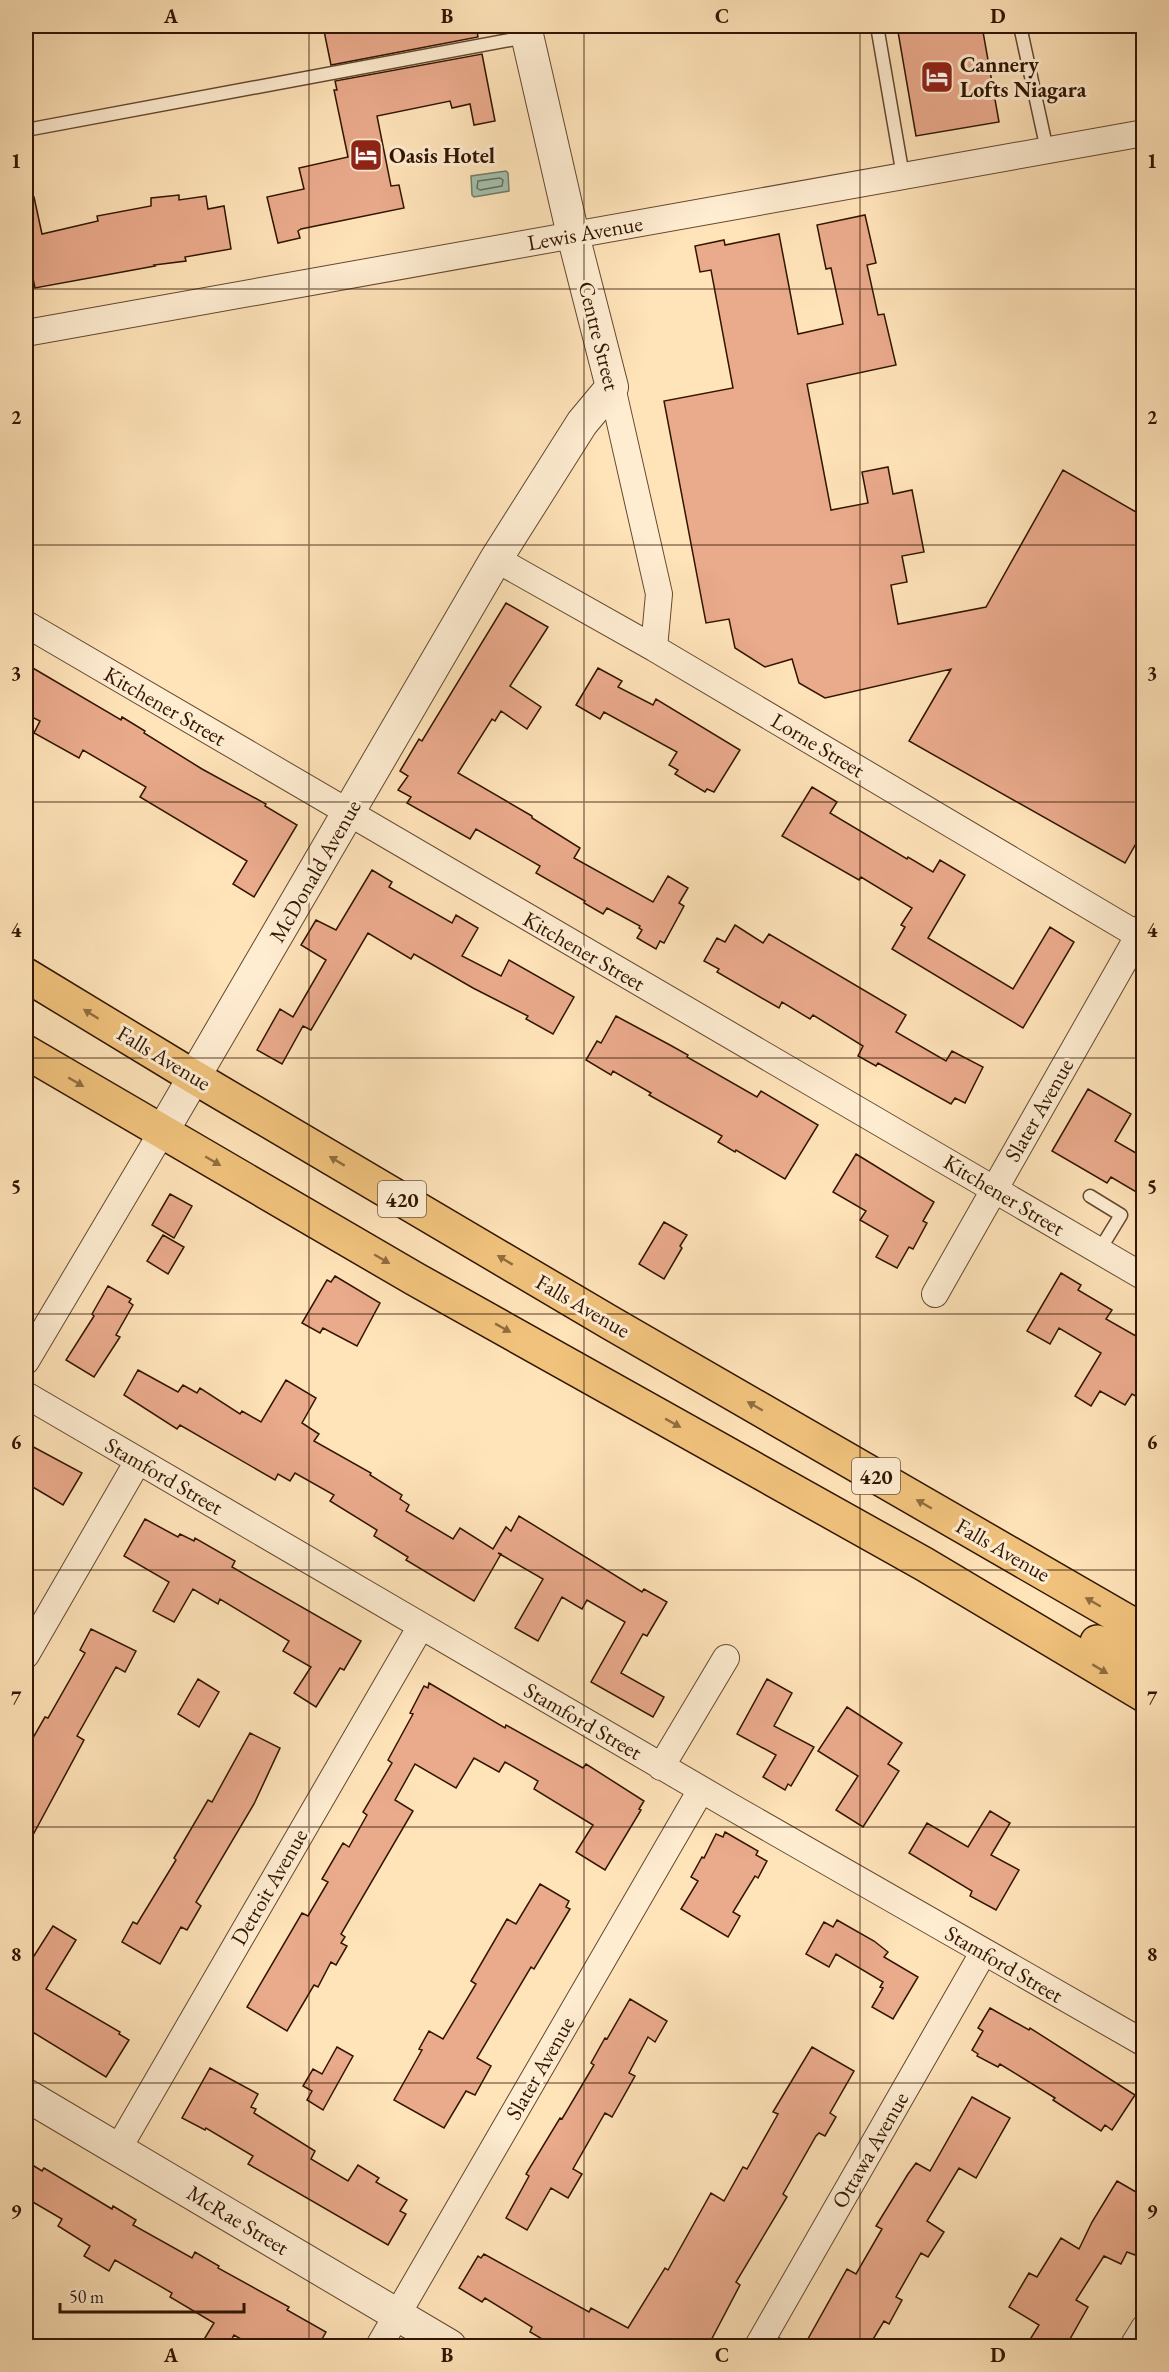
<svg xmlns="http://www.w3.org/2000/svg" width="1169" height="2372" font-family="'EB Garamond',serif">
<rect width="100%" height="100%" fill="#ffe3b9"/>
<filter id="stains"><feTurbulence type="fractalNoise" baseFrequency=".00333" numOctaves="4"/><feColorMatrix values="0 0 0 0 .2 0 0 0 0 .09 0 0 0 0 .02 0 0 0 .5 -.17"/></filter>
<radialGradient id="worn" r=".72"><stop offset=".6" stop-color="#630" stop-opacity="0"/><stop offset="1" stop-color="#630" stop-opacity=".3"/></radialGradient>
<!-- water -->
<path fill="#a1beac" stroke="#747a68" stroke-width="1.5" d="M506 171 508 173 509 191 474 197 472 195 471 176Z"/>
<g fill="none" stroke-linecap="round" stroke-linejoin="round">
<!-- shore -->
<path stroke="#696a56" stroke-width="1.5" d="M500 178 503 180 502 186 480 190 477 188 478 181Z"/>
</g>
<!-- building -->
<path fill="#eaaa8c" stroke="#311501" stroke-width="1.5" d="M323 26H349L350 30 371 26H476L478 37 331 65Z
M897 26H982L999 122 916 136Z
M482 54 495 121 474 125 470 104 452 108 450 101 377 116 391 186 399 185 404 208 301 229 298 231 300 238 278 243 267 197 304 189 299 168 348 157 334 90H337L335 81Z
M179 195V200L206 196 208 209 224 206 231 249 185 257 186 261 154 265 155 266 35 288 26 246V198L34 197 42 234 98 221 97 216 151 206V198Z
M865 215 876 263 867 265 878 315 884 314 896 365 807 384 831 510 868 503 862 472 888 467 893 494 912 490 924 552 902 556 907 582 891 585 898 624 986 607 1063 470 1143 516V831L1125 863 909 741 951 669 825 698 799 683 792 659 765 667 735 648 729 619 706 623 664 401 733 388 711 270 700 272 695 246 724 240 725 245 779 234 798 334 843 324 831 268 826 269 817 225Z
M506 603 548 627 510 686 541 707 527 729 501 711 495 721 492 719 458 773 532 816V818L580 848 574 858 653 902 668 876 688 888 679 903 684 906 664 943 660 941 656 949 637 938 642 930 639 928 640 926 607 908 603 914 584 903 585 901 536 873 540 866 476 829 470 839 407 803 411 797 398 790 408 776 400 771 419 739 422 741Z
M26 664 121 720 122 717 145 731 144 733 202 769 266 804 265 806 297 825 254 897 233 884 247 861 140 797 146 787 83 750 79 758 34 733 40 721 26 714Z
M598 668 622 681 618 687 653 705 656 699 740 750 714 792 707 789 705 792 675 774 678 770 669 765 677 752 604 712 600 719 576 705Z
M812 787 837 802 830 813 907 859 908 857 933 872 940 860 965 875 928 938 1013 989 1050 927 1074 942 1023 1028 892 949 905 927 901 925 912 908 861 877 859 880 782 836Z
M372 870 392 882 389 887 452 923 456 915 478 928 462 956 501 976 509 960 574 997 553 1034 526 1019 528 1016 473 988 414 954 411 959 368 933 311 1030 303 1026 282 1064 257 1050 280 1009 293 1017 326 960 301 945 316 920 336 930Z
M735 925 763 943 769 934 906 1015 896 1032 946 1061 952 1051 983 1067 965 1103 955 1098 951 1104 878 1063 876 1066 858 1056 863 1046 813 1015 810 1019 782 1002 779 1008 717 972 719 969 704 961 717 938 725 942Z
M616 1016 670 1045 688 1055 687 1057 757 1097 761 1091 818 1125 785 1179 736 1150 735 1152 718 1142 722 1136 649 1095 651 1093 613 1071 611 1075 586 1060 597 1041 601 1043Z
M1088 1089 1131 1114 1115 1141 1143 1157V1196L1111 1177 1107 1183 1052 1151Z
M856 1154 934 1202 923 1221 927 1223 913 1249 909 1247 897 1268 876 1257 888 1236 860 1220 866 1211 833 1192Z
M170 1194 192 1206 174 1238 152 1225Z
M664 1222 687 1235 680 1246 682 1248 664 1279 639 1264Z
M163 1235 184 1247 168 1274 147 1261Z
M1061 1273 1081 1285 1078 1290 1112 1310 1106 1319 1143 1340V1400L1132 1394 1125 1405 1100 1391 1091 1406 1075 1396 1101 1353 1059 1328 1050 1344 1027 1331Z
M335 1276 380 1303 357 1346 323 1328 320 1333 302 1323 327 1280 331 1282Z
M108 1286 131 1299 129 1302 133 1305 116 1335 120 1337 94 1377 66 1360 94 1316 92 1314Z
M138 1370 178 1392 183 1385 197 1393 200 1388 240 1414 242 1411 261 1422 286 1380 316 1398 302 1423 319 1434 314 1441 371 1473 370 1475 402 1495 400 1499 409 1505 406 1511 453 1539 460 1528 493 1549 506 1527 511 1531 519 1516 642 1592 644 1589 667 1602 647 1636 643 1634 621 1673 664 1697 653 1717 591 1682 625 1622 587 1600 582 1609 562 1597 538 1641 515 1628 543 1579 498 1553 501 1554 474 1601 406 1560 408 1557 374 1536 377 1530 330 1501 334 1495 295 1473 290 1481 278 1474 275 1480 180 1425 177 1429 124 1395Z
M26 1443 82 1473 63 1505 26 1483Z
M145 1519 178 1537 180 1534 194 1541 195 1538 235 1561 232 1567 361 1641 344 1670 340 1668 316 1707 294 1693 311 1667 283 1651 289 1641 220 1599 218 1604 193 1589 174 1622 153 1611 169 1582 124 1556Z
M91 1629 136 1651 125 1672 116 1667 77 1736 84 1740 26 1848V1754L34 1736 45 1717 48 1718 85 1653 80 1650Z
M198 1679 219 1692 199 1727 178 1714Z
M767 1679 792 1693 774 1726 814 1747 791 1786 788 1784 785 1790 763 1777 776 1755 737 1734Z
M429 1683 505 1728 506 1725 583 1768 586 1764 644 1801 639 1809 641 1810 605 1870 576 1852 593 1825 534 1789 538 1781 505 1762 499 1772 474 1758 456 1788 415 1764 395 1800 413 1811 341 1934 345 1937 341 1943 347 1946 336 1965 331 1962 318 1987 314 1985 287 2031 247 2007 302 1913 308 1916 328 1882 322 1879 343 1843 349 1847 367 1815 363 1812 392 1763 388 1760 413 1714 410 1713 424 1686 428 1688Z
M847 1707 902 1743 888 1764 899 1771 863 1827 836 1810 858 1776 818 1751Z
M250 1733 280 1748 254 1804 196 1902 201 1906 187 1930 181 1927 160 1964 122 1942 133 1922 137 1924 176 1860 174 1858 208 1800 212 1802Z
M990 1811 1010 1823 991 1855 1019 1870 996 1910 970 1896 972 1891 909 1853 927 1823 968 1847Z
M725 1832 758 1851 756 1855 767 1861 758 1878 755 1876 733 1912 740 1916 728 1937 681 1909 698 1881 691 1877 702 1857 704 1858 716 1834 723 1837Z
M540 1884 569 1901 566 1907 570 1909 534 1969 531 1967 477 2058 491 2066 475 2095 466 2091 444 2128 394 2100 422 2050 419 2049 429 2031 443 2039 476 1984 471 1981 507 1919 516 1924Z
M837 1920 874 1941 888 1952 884 1957 918 1977 893 2019 872 2007 883 1988 880 1987 883 1982 836 1954 829 1967 806 1954 824 1922 833 1927Z
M53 1926 76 1940 46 1989 120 2032 119 2034 129 2040 106 2077 26 2028V1952L34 1956Z
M630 1999 667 2021 655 2042 648 2037 629 2073 635 2076 612 2117 605 2113 573 2169 582 2174 568 2198 551 2188 527 2230 506 2218 529 2176 526 2174 560 2118 562 2119 594 2065 591 2063 605 2038 607 2039Z
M990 2008 1029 2030 1030 2028 1135 2095 1112 2130 1105 2125 1101 2131 1053 2100 1055 2098 1000 2064 998 2067 977 2056 978 2054 972 2050 983 2031 978 2028Z
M337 2047 353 2056 323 2110 307 2100 312 2091 303 2086 313 2069 322 2074Z
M812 2047 854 2071 830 2113 836 2117 825 2136 819 2133 816 2136 783 2194 787 2197 736 2282 740 2285 708 2346H554L530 2332 532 2327 485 2298 482 2302 459 2288 478 2256 481 2258 484 2254 589 2312 591 2308 628 2328 665 2268 668 2270 711 2193 724 2201 743 2167 747 2169 778 2114 773 2112Z
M210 2068 258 2094 251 2107 256 2109 254 2113 315 2151 311 2159 348 2181 358 2165 379 2178 376 2182 407 2200 400 2211 406 2214 388 2245 248 2164 253 2156 206 2128 205 2130 182 2118Z
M972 2097 1010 2118 976 2178 959 2168 927 2221 944 2232 928 2257 921 2253 896 2297 902 2300 889 2324 884 2321 869 2346H804L847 2269 856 2274 882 2229 876 2226 908 2174 916 2163 930 2171Z
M34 2166 42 2171 44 2168 112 2209 113 2206 136 2220 133 2225 192 2258 195 2252 219 2266 218 2268 289 2307 287 2310 326 2332 318 2346H253L234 2335 228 2346H200L214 2323 170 2297 172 2293 115 2260 109 2271 84 2256 90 2246 58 2226 62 2219 26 2198V2180Z
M1117 2181 1143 2196V2237L1135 2255 1127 2252 1121 2264 1104 2256 1076 2300 1088 2307 1066 2346H1026L1039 2325 1009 2307 1029 2273 1037 2277 1061 2238 1079 2249 1092 2222Z"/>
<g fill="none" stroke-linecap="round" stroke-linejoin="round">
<defs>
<path id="service" d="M877 26 903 176
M1020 26 1047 150
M26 130 526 37
M1090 1196 1121 1215 1099 1251
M763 2337 780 2346"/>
<path id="minor" d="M26 333 1144 133
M612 387 659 594 654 648
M496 559 654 648 1138 935
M26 624 1144 1277
M935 1294 1144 926
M26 1361 162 1132
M26 1395 728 1805 1144 2043
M26 1655 138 1461
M661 1767 726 1658
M118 2149 421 1626
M379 2346 701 1790
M758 2346 983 1953
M1133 2346 1144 2328"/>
<path id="tertiary" d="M162 1132 496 559 582 423 612 387 573 235 525 26
M26 2095 450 2346"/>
<path id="trunk" d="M26 975 194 1077 609 1322 1144 1631
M26 1052 415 1279 924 1564 1144 1695
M1097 1642 1144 1668"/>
</defs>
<!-- service casing -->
<use href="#service" stroke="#64482f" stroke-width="15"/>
<!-- minor casing -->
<use href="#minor" stroke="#64482f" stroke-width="28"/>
<!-- tertiary casing -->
<use href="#tertiary" stroke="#64482f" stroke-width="34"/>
<!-- trunk casing -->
<use href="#trunk" stroke="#311501" stroke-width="36"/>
<!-- service -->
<use href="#service" stroke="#ffedd2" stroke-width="12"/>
<!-- minor -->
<use href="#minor" stroke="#ffedd2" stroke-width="26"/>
<!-- tertiary -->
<use href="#tertiary" stroke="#ffedd2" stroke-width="32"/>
<!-- trunk -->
<use href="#trunk" stroke="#f0c27c" stroke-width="33"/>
</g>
<!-- one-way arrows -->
<defs><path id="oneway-solid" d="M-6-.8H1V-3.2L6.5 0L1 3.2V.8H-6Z" transform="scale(1.5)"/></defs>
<g fill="#906c3e">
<use href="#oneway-solid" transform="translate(91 1014) rotate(-148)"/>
<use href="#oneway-solid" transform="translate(76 1082) rotate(30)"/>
<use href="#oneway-solid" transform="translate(213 1161) rotate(30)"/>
<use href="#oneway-solid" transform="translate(337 1161) rotate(-149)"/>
<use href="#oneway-solid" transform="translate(382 1259) rotate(30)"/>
<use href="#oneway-solid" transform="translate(505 1260) rotate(-149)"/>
<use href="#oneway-solid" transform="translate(503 1328) rotate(29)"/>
<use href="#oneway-solid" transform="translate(755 1406) rotate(-150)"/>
<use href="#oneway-solid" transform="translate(673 1423) rotate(29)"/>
<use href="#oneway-solid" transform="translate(924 1504) rotate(-150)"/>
<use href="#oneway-solid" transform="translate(1093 1602) rotate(-150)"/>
<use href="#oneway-solid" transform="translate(1100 1669) rotate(31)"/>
</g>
<!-- grid -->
<path fill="none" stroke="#311501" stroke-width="1.5" stroke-opacity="0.55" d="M309 26V2346M584 26V2346M860 26V2346M26 289H1144M26 545H1144M26 802H1144M26 1058H1144M26 1314H1144M26 1570H1144M26 1827H1144M26 2083H1144"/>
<!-- icons -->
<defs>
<symbol id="hotel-square" viewBox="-11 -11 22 22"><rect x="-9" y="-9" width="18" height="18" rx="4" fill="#8f2418" stroke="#ffedd2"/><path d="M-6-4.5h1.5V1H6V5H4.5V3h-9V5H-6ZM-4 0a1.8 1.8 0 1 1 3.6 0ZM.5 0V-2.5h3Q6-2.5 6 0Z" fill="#fff"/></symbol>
</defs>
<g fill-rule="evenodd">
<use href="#hotel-square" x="918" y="58" width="38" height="38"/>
<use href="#hotel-square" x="347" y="136" width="38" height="38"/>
</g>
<g text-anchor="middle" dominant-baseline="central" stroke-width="6" stroke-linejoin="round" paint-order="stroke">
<!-- shield labels -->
<g fill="#ffedd2" stroke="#6f5640" stroke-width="1.5">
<rect x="378" y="1181" width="48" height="36" rx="4.5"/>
<rect x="852" y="1458" width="48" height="36" rx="4.5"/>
</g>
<g font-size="21" font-weight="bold" fill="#311501">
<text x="402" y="1199">420</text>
<text x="876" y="1476">420</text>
</g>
<!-- poi labels -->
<g font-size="22" font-weight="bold" fill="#311501" stroke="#ffedd2" text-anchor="start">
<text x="960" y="64">Cannery<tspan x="960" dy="25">Lofts Niagara</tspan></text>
<text x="389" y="155">Oasis Hotel</text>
</g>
<!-- street labels -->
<g font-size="22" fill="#311501" stroke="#ffedd2">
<text transform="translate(585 233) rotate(-10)">Lewis Avenue</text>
<text transform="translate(599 336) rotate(76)">Centre Street</text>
<text transform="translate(165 706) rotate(30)">Kitchener Street</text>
<text transform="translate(818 745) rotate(31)">Lorne Street</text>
<text transform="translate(315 871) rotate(-60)">McDonald Avenue</text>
<text transform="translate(584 951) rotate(30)">Kitchener Street</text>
<text transform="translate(164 1058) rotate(31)">Falls Avenue</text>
<text transform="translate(1039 1110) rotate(-60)">Slater Avenue</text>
<text transform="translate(1004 1195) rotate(31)">Kitchener Street</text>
<text transform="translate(583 1306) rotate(30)">Falls Avenue</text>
<text transform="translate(164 1476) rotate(30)">Stamford Street</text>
<text transform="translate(1003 1550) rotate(30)">Falls Avenue</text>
<text transform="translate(583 1721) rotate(30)">Stamford Street</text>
<text transform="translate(269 1887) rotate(-60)">Detroit Avenue</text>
<text transform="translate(1004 1964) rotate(30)">Stamford Street</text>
<text transform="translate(540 2068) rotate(-60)">Slater Avenue</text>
<text transform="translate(870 2150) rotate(-60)">Ottawa Avenue</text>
<text transform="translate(238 2220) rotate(31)">McRae Street</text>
</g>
</g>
<!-- margin -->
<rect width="1169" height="2372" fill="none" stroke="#ffe3b9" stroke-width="66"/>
<!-- scale -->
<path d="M60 2303v9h184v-9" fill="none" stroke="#311501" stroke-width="3"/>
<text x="69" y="2303" font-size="18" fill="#311501" stroke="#ffedd2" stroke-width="4.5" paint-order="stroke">50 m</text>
<rect x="33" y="33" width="1103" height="2306" fill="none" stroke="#311501" stroke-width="2"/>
<g font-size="20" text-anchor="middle" font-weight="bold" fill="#311501">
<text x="171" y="23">A</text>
<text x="447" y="23">B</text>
<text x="722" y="23">C</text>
<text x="998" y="23">D</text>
<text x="16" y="168">1</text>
<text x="1152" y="168">1</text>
<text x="16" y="424">2</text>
<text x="1152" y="424">2</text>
<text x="16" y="680">3</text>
<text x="1152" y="680">3</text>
<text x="16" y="937">4</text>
<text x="1152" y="937">4</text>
<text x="16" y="1193">5</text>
<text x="1152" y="1193">5</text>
<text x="16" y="1449">6</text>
<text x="1152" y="1449">6</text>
<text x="16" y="1705">7</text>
<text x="1152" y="1705">7</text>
<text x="16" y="1961">8</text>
<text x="1152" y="1961">8</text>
<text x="16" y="2218">9</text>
<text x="1152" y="2218">9</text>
<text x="171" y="2362">A</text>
<text x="447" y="2362">B</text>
<text x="722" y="2362">C</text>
<text x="998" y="2362">D</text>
</g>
<rect width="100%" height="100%" filter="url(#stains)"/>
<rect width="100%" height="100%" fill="url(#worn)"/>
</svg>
